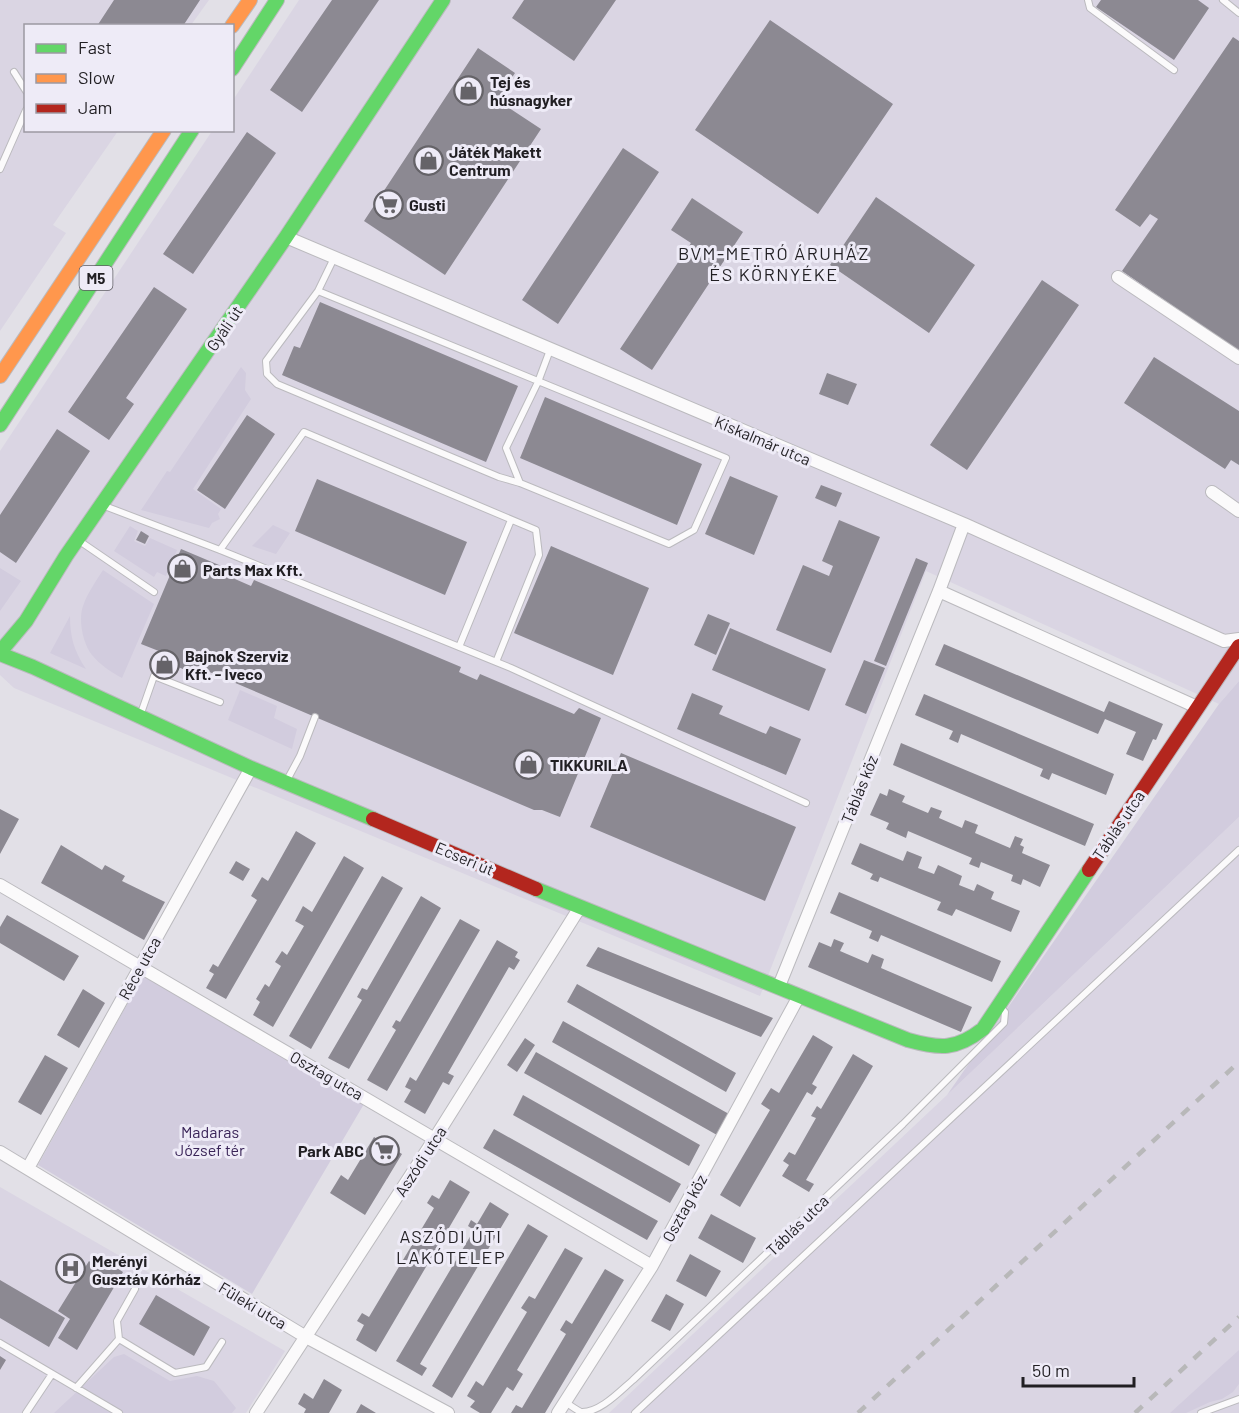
<svg xmlns="http://www.w3.org/2000/svg" width="1239" height="1413" font-family="Barlow,sans-serif">
<rect width="100%" height="100%" fill="#e2e0e7"/>
<!-- built -->
<path fill="#dad5e3" d="M0 0H209L191 25 26 26V130L118 131 53 225 66 233 0 331Z
M299 0H1239V681L1219 704 926 571 760 996 14 688 0 675V451L212 131 232 130 233 100Z
M1239 817V1413H609L947 1095Z
M0 1187 285 1351 246 1413H0Z"/>
<!-- green -->
<path fill="#d2ccde" d="M241 367 246 373 245 390 251 399 193 489 221 509 218 514 220 519 212 523 209 528 141 510 167 471 170 472Z
M273 525 290 533 276 554 252 546Z
M130 526 138 531 134 541 145 546 150 538 177 550 166 576 157 572 154 577 114 551Z
M0 568 21 581 0 611Z
M103 570 154 604 122 678C111 672 100 665 92 655 83 644 78 620 83 606 87 594 96 581 103 570Z
M70 616C70 637 74 651 86 669L50 653Z
M1239 681V817L947 1095 1219 704Z
M240 690 277 706 274 718 297 729 292 749 228 720Z
M144 974 364 1104 252 1294 38 1165Z
M1239 1350V1384L1233 1392 1222 1399 1210 1402 1186 1413H1170Z
M124 1354 170 1381 197 1376 214 1381 236 1408 232 1413H54L114 1357Z"/>
<!-- building -->
<path fill="#8c8992" d="M114 0H200L183 26H97Z
M332 0H379L302 112 270 90Z
M524 0H616L574 61 512 18Z
M1101 0H1198L1209 8 1174 60 1096 7Z
M770 20 893 104 818 214 695 130Z
M1233 37 1239 41V351L1122 271 1158 219 1150 214 1140 227 1115 210Z
M478 48 515 73 497 100 541 129 445 275 364 221Z
M247 132 276 153 193 274 163 254Z
M623 148 659 172 558 324 522 300Z
M876 197 975 265 929 333 830 265Z
M692 198 743 232 652 370 620 349 691 243 671 230Z
M1042 280 1079 305 967 470 930 445Z
M154 287 187 309 126 398 134 404 109 440 68 412Z
M320 302 518 386 486 462 282 375 294 346 300 348Z
M1154 357 1239 411V465L1231 460 1225 469 1124 403Z
M827 373 857 384 848 405 819 394Z
M545 397 702 464 677 525 520 458Z
M247 415 275 434 225 509 197 490Z
M57 429 90 451 16 563 0 552V515Z
M730 476 778 496 754 555 705 534Z
M317 479 467 542 445 595 295 531Z
M821 485 842 493 836 507 815 498Z
M839 520 880 537 831 653 776 630 803 565 829 576 833 566 822 561Z
M141 531 149 536 145 544 136 540Z
M551 546 649 588 613 675 514 633Z
M181 549 238 573 235 579 251 586 254 580 461 667 459 672 477 680 480 674 574 714 579 708 601 718 560 817 542 810H534L193 665 190 672 171 664 174 657 141 644Z
M916 558 928 563 886 666 874 661Z
M708 614 730 623 716 655 694 645Z
M730 628 826 669 809 711 712 670Z
M944 644 1104 712 1109 701 1163 724 1156 740 1153 739 1143 761 1126 754 1136 732 1105 719 1098 734 935 665Z
M864 660 885 668 866 714 845 705Z
M692 693 723 706 719 714 766 734 770 726 801 739 786 775 677 729Z
M924 694 1114 774 1106 795 1052 773 1049 780 1040 776 1043 769 961 734 958 743 949 739 953 731 915 715Z
M901 743 1094 824 1085 846 893 765Z
M621 753 796 827 765 901 590 827Z
M889 789 905 796 902 802 928 813 931 807 942 811 939 818 962 828 965 820 978 825 975 833 1010 848 1015 836 1023 839 1020 845 1024 847 1022 853 1050 865 1040 887 1023 879 1021 885 1011 881 1013 875 981 862 979 868 969 864 972 858 908 831 906 838 886 829 889 823 870 815 880 793 887 796Z
M0 809 19 819 0 854Z
M296 831 316 843 226 999 206 988 214 974 209 971 213 964 218 967 257 900 251 896 262 877 268 881Z
M860 843 903 861 907 851 922 857 918 868 934 874 938 865 962 876 959 885 974 891 977 884 994 892 991 899 1020 911 1011 932 956 909 952 916 937 910 941 902 880 877 878 882 870 879 873 874 851 864Z
M61 845 102 870 105 865 125 876 122 881 165 902 144 940 41 883Z
M344 856 364 868 273 1027 253 1015 260 1002 256 999 265 984 269 987 281 966 275 962 282 951 287 955 304 926 295 921 303 906 312 912Z
M236 861 250 869 243 881 229 873Z
M382 876 403 888 311 1049 289 1036Z
M839 892 1001 961 992 982 881 935 878 942 869 938 872 931 830 913Z
M421 896 441 908 349 1069 328 1058 362 1000 357 997 362 988 367 990Z
M7 915 79 956 64 981 0 943V927Z
M460 919 480 930 387 1091 367 1080 396 1030 392 1027 396 1020 400 1022Z
M834 939 844 943 840 951 868 963 872 954 884 959 881 968 972 1007 961 1032 808 967 819 942 831 947Z
M497 940 518 952 515 957 520 960 514 970 509 967 448 1073 454 1076 449 1085 443 1082 425 1114 404 1102 411 1090 405 1087 410 1077 416 1081Z
M598 947 773 1018 761 1037 586 966Z
M577 984 736 1073 726 1092 567 1002Z
M83 989 105 1003 79 1048 57 1035Z
M563 1021 729 1114 717 1135 552 1042Z
M813 1035 833 1047 812 1084 817 1087 812 1095 807 1092 740 1207 720 1195 770 1110 761 1104 771 1088 779 1093Z
M525 1038 535 1045 517 1072 507 1065Z
M536 1052 700 1145 689 1166 524 1073Z
M853 1054 873 1066 806 1180 814 1184 809 1192 782 1176 789 1165 783 1161 789 1152 795 1155 816 1118 811 1116 817 1106 821 1109Z
M45 1055 68 1068 41 1115 18 1102Z
M523 1095 681 1184 670 1203 513 1115Z
M494 1129 658 1221 647 1240 483 1148Z
M374 1137 402 1154 365 1215 330 1193 341 1175 348 1180Z
M450 1180 470 1192 376 1352 356 1340 364 1325 357 1321 362 1313 369 1317 434 1208 427 1203 432 1195 439 1199Z
M490 1202 509 1214 420 1364 427 1368 422 1376 396 1361 474 1230 468 1226 471 1220 477 1224Z
M711 1214 756 1238 743 1263 698 1238Z
M528 1224 548 1236 452 1398 432 1386Z
M565 1248 583 1258 517 1370 523 1374 513 1391 507 1387 491 1413H480L470 1407 475 1401 467 1396 476 1381 483 1386 527 1312 521 1308 529 1296 535 1299Z
M690 1254 721 1271 706 1297 676 1281Z
M101 1258 123 1272 77 1350 58 1338 70 1319 58 1311 89 1261 96 1267Z
M605 1269 624 1280 545 1413H511L516 1405 522 1408 566 1334 560 1330 566 1320 572 1324Z
M0 1280 65 1318 49 1347 0 1318Z
M666 1294 684 1304 670 1331 651 1321Z
M156 1295 210 1327 194 1356 139 1324Z
M0 1356 6 1360 0 1370Z
M324 1379 342 1390 329 1413H304L306 1409 298 1404 304 1393 313 1399Z
M361 1404 376 1413H356Z"/>
<g fill="none" stroke-linecap="round" stroke-linejoin="round">
<defs>
<path id="lane" d="M1088 0 1090 8 1174 70
M1223 0 1239 13
M14 72 26 91
M0 169 26 110
M318 291 726 458 694 530 669 544 520 483 499 477 277 384 267 374 266 361Z
M318 291 334 258
M520 483 506 448 538 382 550 350
M102 505 220 550 511 668 806 803
M78 540 154 592
M220 550 304 432 536 530 539 555 496 662
M459 647 511 520
M140 716 154 676 220 702
M286 782 300 756 315 717
M135 1289 117 1321 119 1339 175 1373 206 1367 222 1342
M0 1343 119 1413
M76 1388 119 1339
M565 1402C570 1405 576 1410 581 1412 600 1413 620 1391 633 1380L903 1124 1004 1023 1005 1012 999 1006
M26 1413 52 1374
M635 1413 1239 850
M1201 1413 1239 1399"/>
<path id="street" d="M286 237 964 524 1224 641 1239 639
M1118 277 1239 358
M1212 492 1239 511
M939 591 1197 707
M0 885 652 1266
M779 986 939 591 964 524
M0 1152 306 1337 448 1413
M28 1168 251 768
M256 1413 435 1138 580 907
M558 1413 652 1266 799 996"/>
<path id="fast" d="M232 69 277 0
M0 425 192 130
M0 652 26 621 66 556 286 237 443 0
M0 654 33 667 251 768 373 819
M536 889 908 1040C940 1049 956 1050 983 1029L1089 870"/>
<path id="slow" d="M232 26 250 0
M0 376 164 130"/>
<path id="jam" d="M373 819 536 889
M1089 870 1239 646"/>
</defs>
<!-- lane casing -->
<use href="#lane" stroke="#bbbabe" stroke-width="8"/>
<!-- street casing -->
<use href="#street" stroke="#bbbabe" stroke-width="14"/>
<!-- fast casing -->
<use href="#fast" stroke="#bbbabe" stroke-width="16"/>
<!-- slow casing -->
<use href="#slow" stroke="#bbbabe" stroke-width="16"/>
<!-- jam casing -->
<use href="#jam" stroke="#bbbabe" stroke-width="16"/>
<!-- lane -->
<use href="#lane" stroke="#fbfafb" stroke-width="6"/>
<!-- street -->
<use href="#street" stroke="#fbfafb" stroke-width="12"/>
<!-- fast -->
<use href="#fast" stroke="#63d668" stroke-width="14"/>
<!-- slow -->
<use href="#slow" stroke="#ff974d" stroke-width="14"/>
<!-- jam -->
<use href="#jam" stroke="#b3261e" stroke-width="14"/>
<!-- rail -->
<path stroke="#b8b8b9" stroke-width="4.5" stroke-dasharray="10 10" stroke-linecap="butt" d="M858 1413 1239 1062
M1135 1413 1239 1317"/>
</g>
<!-- icons -->
<defs>
<symbol id="shop-ring" viewBox="-11 -11 22 22"><circle r="9.5" fill="#eeebf7" stroke="#656368" stroke-width="1.5"/><path d="M-5-2.5h2.3a2.7 3.5 0 0 1 5.4 0H5L5.5 6h-11ZM-1.5-2.5h3a1.5 2.3 0 0 0-3 0Z" fill="#656368"/></symbol>
<symbol id="supermarket-ring" viewBox="-11 -11 22 22"><circle r="9.5" fill="#eeebf7" stroke="#656368" stroke-width="1.5"/><path d="M-6-5.5h2.5l.6 2H6L4.5 2H-2.5L-4.4-4H-6ZM-1.5 3.2a1.3 1.3 0 1 0 .1 0ZM3 3.2a1.3 1.3 0 1 0 .1 0Z" fill="#656368"/></symbol>
<symbol id="hospital-ring" viewBox="-11 -11 22 22"><circle r="9.5" fill="#eeebf7" stroke="#656368" stroke-width="1.5"/><path d="M-5-5h3v3.5h4V-5h3V5h-3V1.5h-4V5h-3Z" fill="#656368"/></symbol>
</defs>
<g fill-rule="evenodd">
<use href="#shop-ring" x="452" y="74" width="33" height="33"/>
<use href="#shop-ring" x="412" y="144" width="33" height="33"/>
<use href="#supermarket-ring" x="372" y="188" width="33" height="33"/>
<use href="#shop-ring" x="166" y="552" width="33" height="33"/>
<use href="#shop-ring" x="148" y="648" width="33" height="33"/>
<use href="#shop-ring" x="512" y="748" width="33" height="33"/>
<use href="#supermarket-ring" x="368" y="1134" width="33" height="33"/>
<use href="#hospital-ring" x="54" y="1252" width="33" height="33"/>
</g>
<g text-anchor="middle" dominant-baseline="central" stroke-width="6" stroke-linejoin="round" paint-order="stroke">
<!-- shield labels -->
<rect fill="#eeebf7" stroke="#5e5c63" stroke-width="1.5" x="79.5" y="266" width="33" height="24" rx="4.5"/>
<g font-size="15" font-weight="bold" fill="#211f23">
<text x="96" y="278">M5</text>
</g>
<!-- poi labels -->
<g font-size="16" font-weight="bold" fill="#211f23" stroke="#eeebf7" text-anchor="start">
<text x="490" y="81">Tej és<tspan x="490" dy="18">húsnagyker</tspan></text>
<text x="449" y="151">Játék Makett<tspan x="449" dy="18">Centrum</tspan></text>
<text x="409" y="204">Gusti</text>
<text x="203" y="569">Parts Max Kft.</text>
<text x="185" y="655">Bajnok Szerviz<tspan x="185" dy="18">Kft. - Iveco</tspan></text>
<text x="550" y="764">TIKKURILA</text>
<text x="364" y="1150" text-anchor="end">Park ABC</text>
<text x="92" y="1260">Merényi<tspan x="92" dy="18">Gusztáv Kórház</tspan></text>
</g>
<!-- street labels -->
<g font-size="16" fill="#211f23" stroke="#eeebf7">
<text transform="translate(224 328) rotate(-56)">Gyáli út</text>
<text transform="translate(763 440) rotate(23)">Kiskalmár utca</text>
<text transform="translate(859 789) rotate(-68)">Táblás köz</text>
<text transform="translate(1118 825) rotate(-56)">Táblás utca</text>
<text transform="translate(465 858) rotate(23)">Ecseri út</text>
<text transform="translate(139 968) rotate(-61)">Réce utca</text>
<text transform="translate(327 1075) rotate(30)">Osztag utca</text>
<text transform="translate(420 1161) rotate(-57)">Aszódi utca</text>
<text transform="translate(684 1208) rotate(-61)">Osztag köz</text>
<text transform="translate(797 1225) rotate(-44)">Táblás utca</text>
<text transform="translate(253 1305) rotate(31)">Füleki utca</text>
</g>
<!-- park labels -->
<g font-size="16" fill="#3a2458" stroke="#eeebf7">
<text x="210" y="1131">Madaras<tspan x="210" dy="18">József tér</tspan></text>
</g>
<!-- neighbourhood labels -->
<g font-size="18" letter-spacing="1.5" fill="#211f23" stroke="#eeebf7">
<text x="774" y="253">BVM-METRÓ ÁRUHÁZ<tspan x="774" dy="21">ÉS KÖRNYÉKE</tspan></text>
<text x="451" y="1236">ASZÓDI ÚTI<tspan x="451" dy="21">LAKÓTELEP</tspan></text>
</g>
</g>
<!-- legend -->
<rect x="24" y="24" width="210" height="108" fill="#eeebf7" stroke="#9c99a2" stroke-width="1.5"/>
<rect x="36" y="44" width="30" height="9" fill="#63d668" stroke="#9c99a2" stroke-width="1.5"/>
<text x="78" y="54" font-size="18" fill="#211f23">Fast</text>
<rect x="36" y="74" width="30" height="9" fill="#ff974d" stroke="#9c99a2" stroke-width="1.5"/>
<text x="78" y="84" font-size="18" fill="#211f23">Slow</text>
<rect x="36" y="104" width="30" height="9" fill="#b3261e" stroke="#9c99a2" stroke-width="1.5"/>
<text x="78" y="114" font-size="18" fill="#211f23">Jam</text>
<!-- scale -->
<path d="M1023 1377v9h111v-9" fill="none" stroke="#211f23" stroke-width="3"/>
<text x="1032" y="1377" font-size="18" fill="#211f23" stroke="#eeebf7" stroke-width="4.5" paint-order="stroke">50 m</text>
</svg>
